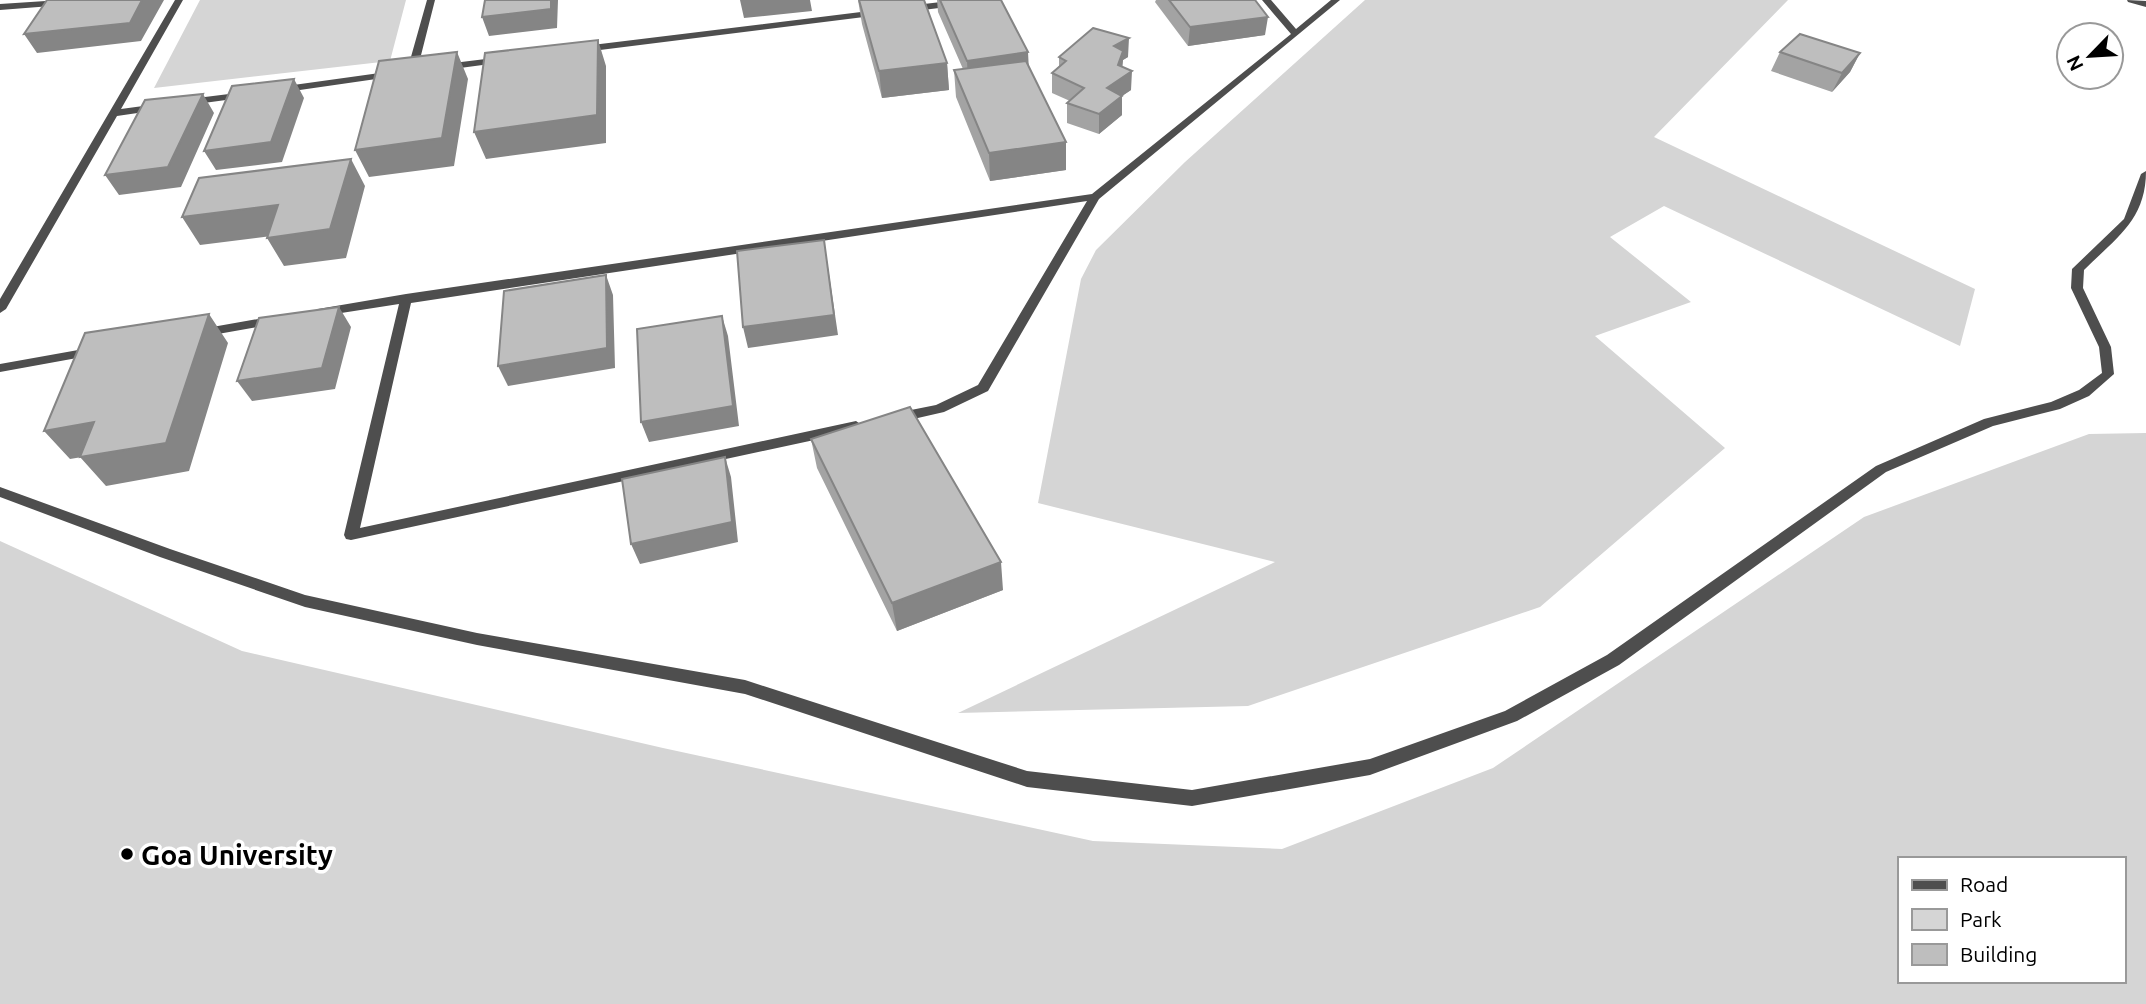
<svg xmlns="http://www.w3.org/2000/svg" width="2146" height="1004" font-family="Ubuntu,sans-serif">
<rect width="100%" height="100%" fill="#fff"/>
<!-- green -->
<path fill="#d5d5d5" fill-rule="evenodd" d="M200 0H406L390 61 154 88Z
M1365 0H1788L1654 137 1975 289 1960 346 1664 206 1610 237 1691 302 1595 336 1725 448 1540 607 1248 706 958 713 1275 562 1038 503 1081 279 1096 250 1185 162Z
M2146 433V1004H0V541L242 651 663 748 1093 841 1282 849 1493 768 1864 517 2089 434ZM1899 859H2123V981H1899Z"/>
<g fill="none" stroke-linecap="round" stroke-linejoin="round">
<!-- street -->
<path fill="#4e4e4e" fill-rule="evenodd" d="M61 0 64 1V5L0 10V4Z
M175 0H183L121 109 158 104 163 107 158 110 117 116 6 309 0 313V299Z
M427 0H435L417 71 412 74 407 71Z
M958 0H983L979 3 907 12 903 9 907 6Z
M1262 0H1271L1296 29 1331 0H1340L1099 199 988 391 944 412 896 423 889 418 896 413 936 405 978 385 1087 201 411 303 360 528 856 421 863 426 856 431 351 540 346 539 344 535 399 304 322 316 318 315 316 312 318 309 406 294 1092 194 1291 34Z
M2127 0 2146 1V7L2128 2Z
M877 10 881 13 880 15 584 52 579 49 584 46Z
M502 57 505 58V62L445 70 440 67 445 64Z
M394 71 397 72V76L279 93 274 90 279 87Z
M245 92 248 93V97L189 105 184 102 189 99Z
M2146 171C2146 220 2116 238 2084 270L2083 288 2111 347 2114 374 2089 396 2060 409 1993 426 1886 472 1619 665 1517 721 1370 775 1192 806 1027 787 745 694 477 645 305 607 160 557 0 497V487L170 549 305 595 477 633 745 680 1027 771 1192 790 1370 759 1505 711 1607 655 1876 466 1984 419 2051 402 2079 390 2102 373 2099 347 2071 288 2072 269 2124 219 2141 174Z
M275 316 279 317 281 320 279 323 201 337 195 333 201 329Z
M95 347 99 348 101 351 99 354 0 372V364Z"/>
</g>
<!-- wall -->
<path fill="#a3a3a3" d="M858 0 947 63 949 90 882 98 862 24Z
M937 0H1001L1028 66 1066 170 990 181 956 97 954 70 963 69 938 12Z
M1156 0H1255L1265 35 1188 46 1155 2Z
M1780 52 1860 53 1850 72 1832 92 1771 71Z
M1059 57H1128L1123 60 1122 67 1131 90 1122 96V115L1099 134 1067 123V103L1070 101 1052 93V73L1059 66Z
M811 439 1003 590 897 631 817 468Z"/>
<!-- shaded-wall -->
<path fill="#858585" d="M142 0H164L141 41 37 53 24 34Z
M551 0H558L557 28 489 36 482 17Z
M740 0H810L812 11 744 18Z
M1268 17 1265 35 1188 46 1190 27Z
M1129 38 1128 57 1123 60 1122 70 1132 71 1131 90 1122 96V115L1099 134V114L1107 88 1114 46Z
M598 40 606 66V143L486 159 474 132Z
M457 52 468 79 454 166 369 177 355 150Z
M1028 52 1029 71 968 80 967 61Z
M1860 53 1850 72 1832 92 1842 73Z
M947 63 949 90 882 98 879 71Z
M294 79 304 98 282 162 216 170 204 151Z
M203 94 214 113 181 187 119 195 105 175Z
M1066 142V170L990 181 989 153Z
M351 159 365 186 346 258 284 266 267 238Z
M278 205 295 233 200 245 182 217Z
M824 240 838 335 748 348 743 327Z
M606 275 613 295 615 368 508 386 498 366Z
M339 307 351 327 335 389 252 401 237 381Z
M209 314 228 343 189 471 106 486 80 457Z
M722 316 728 336 739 426 649 442 641 422Z
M94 422 118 451 70 459 44 431Z
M725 457 731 477 738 542 640 564 631 544Z
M1001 562 1003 590 897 631 892 603Z"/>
<!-- building -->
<path fill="#bebebe" stroke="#858585" stroke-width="2" d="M47 0H142L130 23 24 34Z
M485 0H551V9L482 17Z
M859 0H924L947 63 879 71Z
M940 0H1001L1028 52 967 61Z
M1169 0H1255L1268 17 1190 27Z
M1093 28 1129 38 1114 46 1123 51 1118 65 1132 71 1107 88 1122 96 1099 114 1067 103 1084 88 1052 73 1066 61 1059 57Z
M1800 34 1860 53 1842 73 1780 52Z
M598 40 597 115 474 132 485 53Z
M457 52 442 138 355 150 379 61Z
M1026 61 1066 142 989 153 954 70Z
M294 79 271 142 204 151 232 86Z
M203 94 168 167 105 175 145 100Z
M351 159 330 229 267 238 278 205 182 217 199 178Z
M824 240 834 315 743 327 737 251Z
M606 275 607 348 498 366 504 291Z
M339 307 322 368 237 381 259 318Z
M209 314 166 443 80 457 94 422 44 431 85 333Z
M722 316 733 406 641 422 637 329Z
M910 407 1001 562 892 603 811 439Z
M725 457 732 522 631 544 622 479Z"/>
<!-- markers -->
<circle fill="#000" stroke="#fff" stroke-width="2.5" cx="127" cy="854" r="7"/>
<g text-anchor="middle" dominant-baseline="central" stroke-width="7" stroke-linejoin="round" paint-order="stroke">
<!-- near-poi labels -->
<g font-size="28" font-weight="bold" fill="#000" stroke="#fff" text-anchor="start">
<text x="141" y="854">Goa University</text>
</g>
</g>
<!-- legend -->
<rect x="1898" y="857" width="228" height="126" fill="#ffffff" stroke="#999999" stroke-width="2"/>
<rect x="1912" y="880" width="35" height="10" fill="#4e4e4e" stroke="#999999" stroke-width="2"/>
<text x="1960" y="892" font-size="21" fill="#000000">Road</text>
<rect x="1912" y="909" width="35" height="21" fill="#d5d5d5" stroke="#999999" stroke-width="2"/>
<text x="1960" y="927" font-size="21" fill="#000000">Park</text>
<rect x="1912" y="944" width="35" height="21" fill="#bebebe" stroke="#999999" stroke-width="2"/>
<text x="1960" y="962" font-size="21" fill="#000000">Building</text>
<!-- north arrow -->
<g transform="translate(2090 56) rotate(245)"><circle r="33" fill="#ffffff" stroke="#999999" stroke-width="2"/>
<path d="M0-5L12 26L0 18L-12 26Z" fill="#000000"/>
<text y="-10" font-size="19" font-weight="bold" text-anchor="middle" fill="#000000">N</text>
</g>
</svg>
